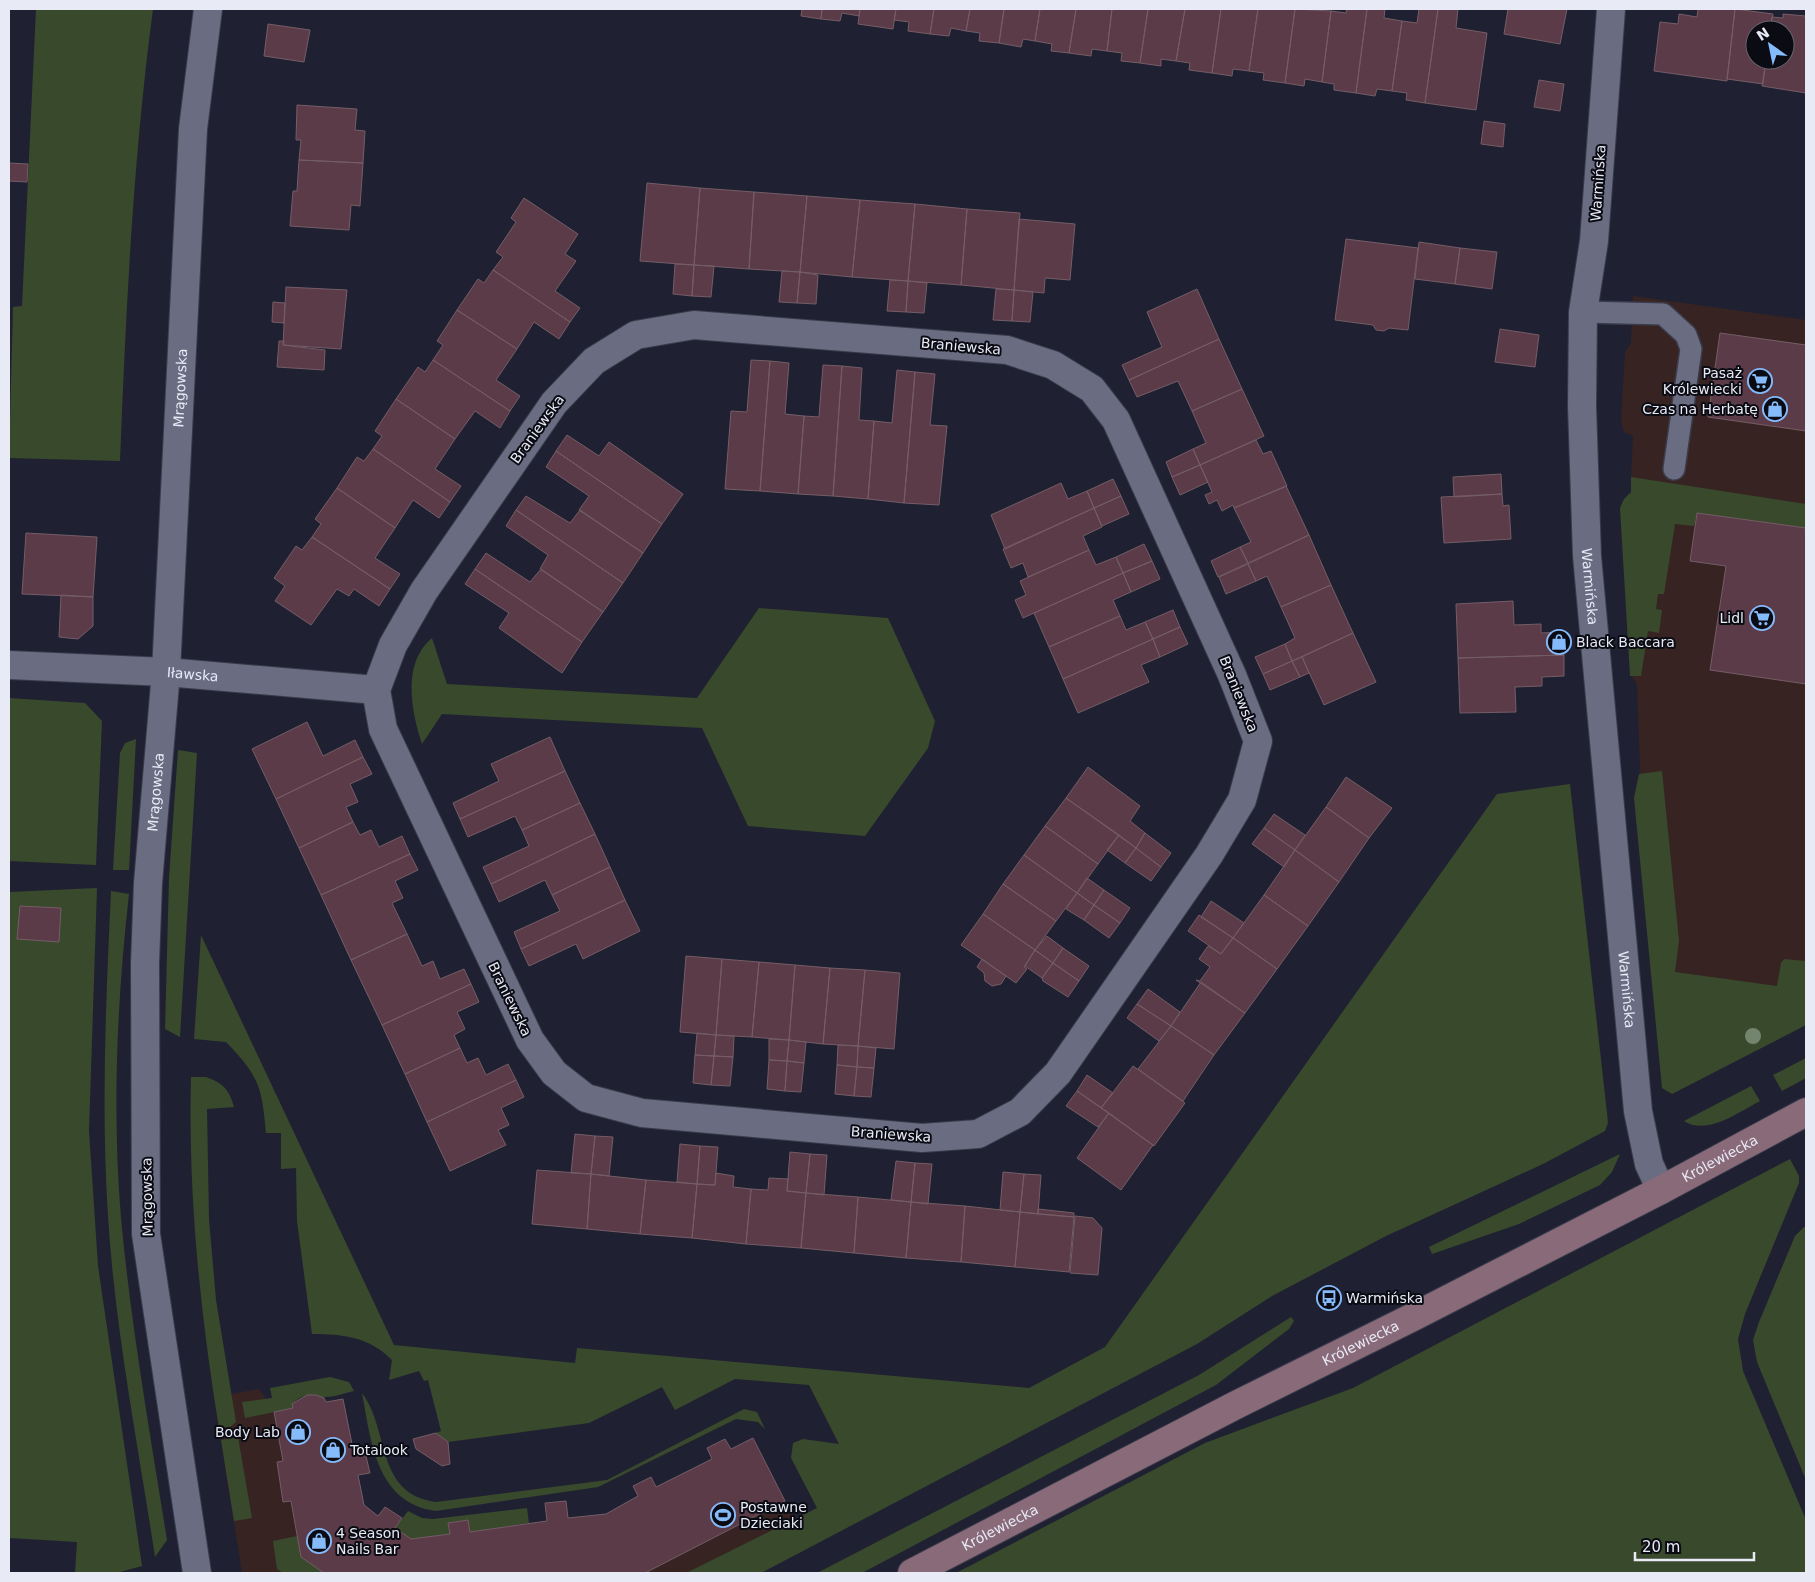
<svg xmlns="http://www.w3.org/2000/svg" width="1815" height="1582" font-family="'DejaVu Sans',sans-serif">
<rect width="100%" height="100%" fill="#1f2132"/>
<!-- commercial -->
<path fill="#372422" d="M1633 296 1806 320V1008L1669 1078 1641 793 1637 685 1632 676 1659 483 1631 477 1633 436 1624 432 1621 422 1625 352 1631 343Z
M259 1389 274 1412 283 1461 277 1463 283 1502 291 1501 301 1557 324 1573H242L214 1397Z
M785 1501 796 1519 686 1573H645Z"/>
<!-- green -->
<path fill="#39492c" d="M36 9H153C133 160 126 309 120 461L9 458 13 307 22 306Z
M1631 477 1806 504V528L1697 513 1694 526 1675 524 1664 594H1658L1656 609 1662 610 1659 633 1648 631 1641 676H1630L1620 508 1624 499 1631 492Z
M759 608 888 618 935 721 928 748 865 836 748 826 702 728 442 714 422 744C411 711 402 663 432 638L447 684 697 698Z
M9 698 85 703 102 721 96 865 9 861Z
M136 739 129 870H113L120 753 125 743Z
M178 750 197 753 180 1037 165 1029 169 878Z
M1662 771 1679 941 1675 972 1777 986 1781 963 1784 959 1806 961V1025L1672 1094 1662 1088 1634 798 1639 774Z
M1570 784 1607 1113 1608 1123 1605 1131 1543 1164 1386 1236 1272 1296 1197 1344 761 1573H686L817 1508 791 1458 793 1443 803 1439 839 1444 809 1385 735 1379 675 1410 662 1387 589 1423 448 1442 436 1433 441 1431 428 1380 424 1381 419 1371 389 1380 392 1360C369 1337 344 1334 312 1334L297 1221 296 1168 281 1169V1133H266C262 1087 259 1076 226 1042L194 1039 201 935 394 1345 575 1363 577 1348 1029 1388 1105 1347 1497 794Z
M97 888 89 1131 98 1266 142 1566 116 1573H75L77 1542 9 1538V892Z
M111 891 129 894C117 1000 112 1111 121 1218 131 1326 150 1433 167 1540L155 1557C138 1444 115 1330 108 1216 101 1107 106 1000 111 891Z
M1806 1058V1078L1782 1091 1773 1075Z
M206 1077C223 1083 229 1089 234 1107L207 1109 209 1219 216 1300 236 1422 230 1427 219 1428C200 1312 188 1195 191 1077Z
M1751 1086 1760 1101C1739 1112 1707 1136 1684 1121Z
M1620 1154 1612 1172 1600 1185 1519 1224 1432 1254 1429 1247Z
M1790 1159 1799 1176V1183L1745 1314 1738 1339 1743 1371 1806 1520V1573H956L1205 1443 1353 1388Z
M1804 1227H1806V1480L1757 1362 1753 1340 1759 1322 1795 1236Z
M1291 1317 1294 1321 1289 1329 1216 1385 862 1573H817L1199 1375Z
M330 1377 349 1382 354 1391C345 1393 335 1397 326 1397 310 1399 309 1389 292 1404L293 1408 245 1418 242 1402 272 1398 270 1388Z
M362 1393C390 1430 375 1494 436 1502L607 1480 744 1409 757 1412 765 1429 758 1422 736 1419 598 1487 436 1511C376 1503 371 1441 362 1393Z
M238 1437 252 1518 234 1521 221 1440Z
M527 1508 529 1523 470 1532 468 1520 448 1523 450 1534 411 1539 395 1528 408 1511 422 1518 433 1519Z
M297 1536 302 1557 324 1573H283L277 1569 273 1541Z"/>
<!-- building -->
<path fill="#5c3b48" stroke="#745d66" d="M802 9H822L821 19 801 16Z
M822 9H860L859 16 842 13 840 21 821 19Z
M860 9H896L893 29 858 24Z
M896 9H934L930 34 908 31 909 22 894 20Z
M934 9H970L966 31 951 28 949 36 930 34Z
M970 9H1004L999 43 979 41 980 33 966 31Z
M1004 9H1040L1035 41 1023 39 1021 47 999 43Z
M1040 9H1076L1069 53 1051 51 1052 44 1035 41Z
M1076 9H1112L1107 51 1092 49 1091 56 1069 53Z
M1112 9H1148L1140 63 1121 61 1122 53 1107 51Z
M1148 9H1185L1176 61 1161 59V66L1140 63Z
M1185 9H1221L1212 73 1189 70 1190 63 1176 61Z
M1221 9H1258L1249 71 1233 69 1232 76 1212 73Z
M1258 9H1295L1285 83 1263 80 1264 73 1249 71Z
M1295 9 1331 11 1322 82 1305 79 1304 86 1285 83Z
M1347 9H1367L1356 93 1334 90V84L1322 82 1331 11 1346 13Z
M1367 9H1385L1384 18 1402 21 1392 91 1377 89 1375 96 1356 93Z
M1419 9H1438L1425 103 1406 100 1407 93 1392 91 1402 21 1417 23Z
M1438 9H1458L1456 28 1487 33 1476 110 1425 103Z
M1508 9H1567L1560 44 1504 34Z
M1698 9H1735L1727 81 1654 71 1660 22 1678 24 1679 14 1697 17Z
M1735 9 1773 14 1770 30H1755V60H1766L1763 84 1727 79Z
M1783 14 1806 16V93L1762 86 1766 60H1785V30H1770L1772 17 1783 18Z
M268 24 310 30 304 62 264 56Z
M1539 80 1564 84 1560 111 1534 107Z
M297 105 357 109 355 130 365 131 363 163 299 160 301 140H296Z
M1484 121 1505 124 1503 147 1481 144Z
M299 160 363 163 360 206 351 205 349 230 290 226 293 191H297Z
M9 163 28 164 27 182 9 181Z
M647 183 700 188 694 265 640 261Z
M700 188 754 192 749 269 694 265Z
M754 192 807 196 800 272 749 269Z
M807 196 860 200 852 277 800 272Z
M524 198 578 234 565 254 576 261 555 291 580 308 570 322 493 270 503 257 496 252 516 222 511 218Z
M860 200 915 204 908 281 852 277Z
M915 204 967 209 961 285 908 281Z
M967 209 1020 213 1014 290 961 285Z
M1019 219 1075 224 1070 280 1045 278 1044 293 1014 290Z
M1346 239 1418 248 1408 330 1389 328 1384 331 1376 330 1373 325 1335 320Z
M1419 242 1460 248 1455 284 1415 279Z
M1460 248 1497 252 1492 289 1455 284Z
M675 264 694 265 692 296 673 294Z
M694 265 714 266 711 297 692 296Z
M493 270 570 322 559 339 534 322 517 349 457 310 478 279 484 283Z
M782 271 800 272 797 303 779 302Z
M800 272 818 275 816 304 797 303Z
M890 280 908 281 906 312 887 311Z
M908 281 927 283 924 313 906 312Z
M286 287 347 290 341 349 283 345Z
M996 289 1014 290 1012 321 993 320Z
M1197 289 1219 339 1129 380 1122 365 1162 347 1147 312Z
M1014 290 1033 292 1030 322 1012 321Z
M273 302 285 303 284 323 272 322Z
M457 310 517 349 496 380 520 396 510 411 433 360 443 345 437 341Z
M1500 329 1539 335 1535 367 1495 362Z
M1720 333 1806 345V431L1708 417Z
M1219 339 1242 389 1192 411 1178 381 1137 397 1129 380Z
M279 341H284L283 345 325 350 324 370 277 367Z
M433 360 510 411 500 428 475 411 455 439 396 399 418 367 425 372Z
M751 360 770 361 760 491 725 489 731 411 747 412Z
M770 361 789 363 785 414 804 416 798 494 760 491Z
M823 365 842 366 833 496 798 494 804 416 819 417Z
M842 366 862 368 859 420 874 421 868 499 833 496Z
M897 370 915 372 904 503 868 499 874 421 892 423Z
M915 372 935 374 930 425 947 426 939 505 904 503Z
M1242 389 1264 436 1200 465 1193 449 1206 443 1192 411Z
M396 399 455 439 435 469 461 486 450 502 373 449 382 436 375 431Z
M567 435 599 456 609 442 683 494 662 524 556 451Z
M1256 440 1263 454 1271 451 1287 486 1234 508 1233 505 1222 511 1217 500 1209 504 1205 495 1212 492 1200 465Z
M373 449 450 502 439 518 413 500 395 528 337 488 357 457 364 461Z
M1193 449 1200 465 1172 477 1166 462Z
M556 451 662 524 643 553 579 510 589 496 546 467Z
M1200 465 1208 482 1180 495 1172 477Z
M1501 474 1502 494 1454 497 1453 477Z
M1113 479 1121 496 1094 508 1087 491Z
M1061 483 1068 499 1087 491 1094 508 1005 549 991 515Z
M1286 486 1309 535 1248 563 1240 547 1251 542 1234 508Z
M337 488 395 528 375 558 400 574 390 589 312 537 321 524 315 519Z
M1502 494 1503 506 1509 505 1511 539 1444 543 1441 497Z
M526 496 570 523 580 510 643 553 623 583 516 510Z
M1121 496 1129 514 1102 526 1094 508Z
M1094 508 1102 527 1083 536 1089 550 1028 577 1023 563 1011 568 1003 549Z
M516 510 623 583 603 612 540 569 548 555 506 526Z
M1697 513 1806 528V684L1710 670 1726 566 1690 561Z
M26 533 97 537 93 597 22 594Z
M1309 535 1331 585 1281 607 1267 576 1256 581 1248 564Z
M312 537 390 589 379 606 354 589 349 596 337 589 311 625 275 601 285 586 274 578 296 546 302 550Z
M1144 544 1152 561 1123 573 1116 557Z
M1240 547 1248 563 1218 577 1211 561Z
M1089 550 1096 565 1116 557 1123 573 1023 618 1015 600 1026 595 1020 581Z
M486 553 530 582 541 569 603 612 582 642 475 569Z
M1152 561 1160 579 1131 592 1123 573Z
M1248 564 1256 581 1226 594 1219 577Z
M475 569 582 642 562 673 499 628 509 613 465 584Z
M1123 573 1131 592 1113 600 1120 616 1049 647 1034 613Z
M1331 585 1353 633 1292 661 1285 644 1295 638 1281 607Z
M61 595 93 597V626L78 639 59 637Z
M1513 601 1514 625 1541 624V633L1563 632 1564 655 1458 658 1456 604Z
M1173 610 1180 627 1153 639 1145 622Z
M1120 616 1126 630 1145 622 1153 639 1063 679 1049 647Z
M1180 627 1188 644 1160 657 1153 639Z
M1353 633 1376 682 1324 705 1302 657Z
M1153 639 1160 657 1141 665 1149 682 1078 713 1063 679Z
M1285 644 1292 661 1263 674 1255 657Z
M1564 655V676L1542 677V686L1515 687 1516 712 1460 713 1458 658Z
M1302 657 1309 673 1300 677 1292 661Z
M1292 661 1300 677 1270 690 1263 674Z
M307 722 323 756 355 740 363 757 276 799 252 749Z
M550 737 565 771 460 819 453 803 499 781 491 764Z
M363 757 372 774 350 784 358 802 346 807 353 822 299 848 276 799Z
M1088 767 1140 806 1130 821 1145 833 1136 848 1066 798Z
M565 771 580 803 522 830 515 816 468 837 460 819Z
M1346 777 1392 808 1369 838 1326 807Z
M1066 798 1119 835 1098 864 1045 826Z
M580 803 595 834 491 884 483 867 529 846 522 830Z
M1326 807 1369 838 1339 882 1295 850Z
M1274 814 1305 835 1295 850 1264 828Z
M353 822 360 835 371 830 379 847 402 836 410 854 321 895 299 848Z
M1045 826 1098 864 1077 893 1024 855Z
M1264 828 1295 850 1284 867 1252 844Z
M1145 833 1171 853 1161 867 1136 848Z
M595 834 610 867 552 895 545 880 499 902 491 884Z
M1119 835 1136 848 1125 863 1107 850Z
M1136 848 1161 867 1151 881 1125 863Z
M1295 850 1339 882 1308 926 1264 895Z
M410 854 418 870 395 881 403 898 392 903 407 934 351 960 321 895Z
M1024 855 1077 893 1056 921 1003 884Z
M610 867 625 900 521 949 514 932 560 911 552 895Z
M1087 878 1104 890 1094 905 1077 893Z
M1003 884 1056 921 1035 950 983 914Z
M1104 890 1130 908 1120 923 1094 905Z
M1077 893 1094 905 1084 920 1066 909Z
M1264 895 1308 926 1277 969 1233 938Z
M625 900 640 931 583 959 576 944 529 966 521 949Z
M1211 901 1244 923 1233 938 1201 917Z
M1094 905 1120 923 1109 938 1084 920Z
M20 906 61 908 59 942 17 939Z
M983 914 1035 950 1024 967 1027 969 1016 983 961 945Z
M1199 915 1233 938 1221 954 1188 931Z
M407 934 422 966 433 961 440 979 464 969 471 984 382 1025 351 960Z
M1047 936 1063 948 1053 963 1035 950Z
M1233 938 1277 969 1245 1013 1196 980 1200 981 1210 967 1199 959 1208 946 1221 954Z
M1063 948 1089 966 1079 981 1053 963Z
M1035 950 1053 963 1042 978 1025 966Z
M686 956 722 959 716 1035 680 1032Z
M722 959 759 962 752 1037 716 1035Z
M982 959 1006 976 1001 984 992 986 985 981 984 973 977 967Z
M759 962 795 965 789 1040 752 1037Z
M1053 963 1079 981 1068 997 1043 981 1042 978Z
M795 965 830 968 823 1044 789 1040Z
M830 968 865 970 858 1046 823 1044Z
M865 970 900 973 894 1049 858 1046Z
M1201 982 1245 1013 1214 1055 1171 1026Z
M471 984 479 1002 457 1012 465 1029 454 1035 460 1048 405 1074 382 1025Z
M1148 989 1180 1012 1171 1026 1137 1004Z
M1137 1004 1171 1026 1159 1041 1127 1018Z
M1171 1026 1214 1055 1183 1101 1138 1069Z
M697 1033 716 1035 714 1056 695 1055Z
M716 1035 734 1036 733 1057 714 1056Z
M769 1039 789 1040 787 1061 769 1060Z
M789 1040 806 1042 804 1063 787 1061Z
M838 1045 858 1046 857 1067 837 1065Z
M858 1046 876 1048 874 1068 857 1067Z
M460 1048 467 1063 478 1058 486 1075 508 1064 516 1080 427 1122 405 1074Z
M695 1055 714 1056 711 1085 693 1083Z
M714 1056 733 1057 730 1086 711 1085Z
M769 1060 787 1061 785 1091 767 1089Z
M787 1061 804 1063 801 1092 785 1091Z
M837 1065 857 1067 854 1096 835 1094Z
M1133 1066 1185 1103 1154 1146 1101 1108Z
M857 1067 874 1068 871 1097 854 1096Z
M1087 1075 1113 1093 1101 1108 1077 1091Z
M516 1080 524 1097 501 1108 509 1125 498 1130 506 1145 450 1171 427 1122Z
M1077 1091 1109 1113 1098 1127 1066 1106Z
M1109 1113 1153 1145 1121 1190 1077 1158Z
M575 1134 595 1136 591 1174 571 1173Z
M595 1136 613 1137 609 1176 591 1174Z
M680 1144 700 1146 697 1184 677 1182Z
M700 1146 718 1147 715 1185 697 1184Z
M790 1152 810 1154 806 1193 787 1191Z
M810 1154 827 1155 824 1195 806 1193Z
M896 1161 915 1163 911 1202 891 1200Z
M915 1163 932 1164 928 1204 911 1202Z
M537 1170 591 1174 587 1229 532 1224Z
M1003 1172 1024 1174 1020 1212 1000 1210Z
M716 1173 734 1176 733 1187 751 1189 746 1244 692 1238 697 1184 715 1185Z
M591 1174 646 1180 640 1234 587 1229Z
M1024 1174 1041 1175 1038 1214 1020 1212Z
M769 1178 788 1179 787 1191 806 1193 801 1248 746 1244 751 1189 768 1190Z
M646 1180 697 1184 692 1238 640 1234Z
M806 1193 858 1197 854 1253 801 1248Z
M858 1197 911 1202 906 1258 854 1253Z
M911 1202 965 1206 961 1262 906 1258Z
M965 1206 1020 1212 1015 1267 961 1262Z
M1038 1209 1074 1213V1217L1038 1214Z
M1020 1212 1074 1217 1069 1272 1015 1267Z
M1075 1216 1093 1218 1102 1228 1098 1275 1070 1273Z
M307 1395H316L324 1398 326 1402 343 1399 354 1454 365 1452 370 1473 358 1475 364 1505 378 1516 385 1507 402 1518 395 1528 411 1539 450 1534 448 1523 468 1520 470 1532 547 1521 545 1503 566 1501 568 1518 606 1514 638 1496 633 1486 651 1477 656 1487 712 1459 707 1448 725 1439 731 1449 753 1438 785 1501 645 1573H324L301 1557 291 1501 283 1502 277 1462 283 1461 274 1412 293 1408 292 1404Z
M436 1433 448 1442 450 1464 442 1466 416 1449 413 1439Z"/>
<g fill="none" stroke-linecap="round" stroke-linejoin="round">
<defs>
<path id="lane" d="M1583 312 1663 314 1686 335 1691 349 1674 469"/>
<g id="street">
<path id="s1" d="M1611 9 1594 241 1583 312 1582 406 1587 556 1638 1111 1649 1164 1661 1190"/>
<path d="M694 325 1007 350 1053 365 1092 389 1116 420 1232 675 1258 741 1242 800 1209 855 1058 1073 1020 1112 978 1134 922 1138 642 1113 586 1098 554 1073 530 1040 383 729 376 690 393 645 424 591 554 403 594 361 636 335Z"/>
<path id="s2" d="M9 665 166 672 376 690"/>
<path id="s3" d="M197 1573 146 1234 145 963 148 883 166 672 193 129 208 9"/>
</g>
<g id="secondary">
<path id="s4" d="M912 1573 1236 1405 1413 1317 1661 1190 1806 1112"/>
</g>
</defs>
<!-- lane casing -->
<use href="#lane" stroke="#3a3b4a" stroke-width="24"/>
<!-- street casing -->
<use href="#street" stroke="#3a3b4a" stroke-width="30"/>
<!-- secondary casing -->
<use href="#secondary" stroke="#3a3b4a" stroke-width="30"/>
<!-- lane -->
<use href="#lane" stroke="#6a6c82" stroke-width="21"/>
<!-- street -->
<use href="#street" stroke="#6a6c82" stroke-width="28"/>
<!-- secondary -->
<use href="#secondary" stroke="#886a79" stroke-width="28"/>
</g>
<!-- trees -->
<circle fill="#73856e" cx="1753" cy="1036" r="8"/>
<!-- icons -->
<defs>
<symbol id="supermarket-ring" viewBox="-11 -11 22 22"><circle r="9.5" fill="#0a0b13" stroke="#85bbfb" stroke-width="1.5"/><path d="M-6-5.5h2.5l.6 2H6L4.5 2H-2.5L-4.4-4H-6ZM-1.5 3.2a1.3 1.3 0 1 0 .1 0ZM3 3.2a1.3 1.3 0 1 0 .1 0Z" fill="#85bbfb"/></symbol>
<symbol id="shop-ring" viewBox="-11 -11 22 22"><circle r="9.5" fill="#0a0b13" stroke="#85bbfb" stroke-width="1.5"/><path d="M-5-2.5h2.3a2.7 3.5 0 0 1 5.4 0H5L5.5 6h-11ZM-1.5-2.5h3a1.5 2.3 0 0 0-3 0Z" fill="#85bbfb"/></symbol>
<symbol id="bus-ring" viewBox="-11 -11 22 22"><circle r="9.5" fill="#0a0b13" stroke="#85bbfb" stroke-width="1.5"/><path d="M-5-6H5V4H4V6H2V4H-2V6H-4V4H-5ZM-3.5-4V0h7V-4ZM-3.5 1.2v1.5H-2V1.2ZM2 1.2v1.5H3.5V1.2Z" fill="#85bbfb"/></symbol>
<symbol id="stadium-ring" viewBox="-11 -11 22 22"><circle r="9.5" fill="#0a0b13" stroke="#85bbfb" stroke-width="1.5"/><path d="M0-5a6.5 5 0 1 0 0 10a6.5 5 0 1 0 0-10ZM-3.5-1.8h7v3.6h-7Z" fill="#85bbfb"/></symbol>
</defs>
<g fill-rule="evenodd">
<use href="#supermarket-ring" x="1746" y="367" width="28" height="28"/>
<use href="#shop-ring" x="1761" y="395" width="28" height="28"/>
<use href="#supermarket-ring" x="1748" y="604" width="28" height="28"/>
<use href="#shop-ring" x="1545" y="628" width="28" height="28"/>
<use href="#bus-ring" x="1315" y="1284" width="28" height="28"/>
<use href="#shop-ring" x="284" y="1418" width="28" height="28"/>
<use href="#shop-ring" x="319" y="1436" width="28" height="28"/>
<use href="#stadium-ring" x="709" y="1501" width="28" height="28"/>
<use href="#shop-ring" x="305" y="1527" width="28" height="28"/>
</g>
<g text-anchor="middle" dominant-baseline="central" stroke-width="4" stroke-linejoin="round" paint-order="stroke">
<!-- street labels -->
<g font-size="14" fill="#e8eaf6" stroke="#0a0b13">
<text transform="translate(1598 183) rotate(-86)">Warmińska</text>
<text transform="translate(961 346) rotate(5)">Braniewska</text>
<text stroke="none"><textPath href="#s3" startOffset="1190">Mrągowska</textPath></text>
<text transform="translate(537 429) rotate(-54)">Braniewska</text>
<text stroke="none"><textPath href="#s1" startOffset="579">Warmińska</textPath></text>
<text stroke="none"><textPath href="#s2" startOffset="184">Iławska</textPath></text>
<text transform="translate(1239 694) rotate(68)">Braniewska</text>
<text stroke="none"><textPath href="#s3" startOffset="785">Mrągowska</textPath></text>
<text stroke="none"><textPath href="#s1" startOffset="984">Warmińska</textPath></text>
<text transform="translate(510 999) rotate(64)">Braniewska</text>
<text transform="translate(891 1134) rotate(4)">Braniewska</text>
<text stroke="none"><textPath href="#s4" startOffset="908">Królewiecka</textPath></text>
<text transform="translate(147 1197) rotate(-91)">Mrągowska</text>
<text stroke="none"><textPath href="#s4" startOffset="504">Królewiecka</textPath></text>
<text stroke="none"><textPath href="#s4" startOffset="99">Królewiecka</textPath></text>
</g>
<!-- poi labels -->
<g font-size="14" fill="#e8eaf6" stroke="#0a0b13" text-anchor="start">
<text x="1742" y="373" text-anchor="end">Pasaż<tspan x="1742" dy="16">Królewiecki</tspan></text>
<text x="1758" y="409" text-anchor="end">Czas na Herbatę</text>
<text x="1744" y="618" text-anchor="end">Lidl</text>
<text x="1576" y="642">Black Baccara</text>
<text x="1346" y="1298">Warmińska</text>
<text x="280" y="1432" text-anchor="end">Body Lab</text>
<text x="350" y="1450">Totalook</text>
<text x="740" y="1507">Postawne<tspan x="740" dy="16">Dzieciaki</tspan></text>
<text x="336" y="1533">4 Season<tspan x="336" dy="16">Nails Bar</tspan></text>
</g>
</g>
<!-- border -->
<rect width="1815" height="1582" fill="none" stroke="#e8eaf6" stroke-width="20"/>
<!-- north arrow -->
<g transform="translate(1770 45) rotate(327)"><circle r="24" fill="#0a0b13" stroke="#63646e"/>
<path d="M0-4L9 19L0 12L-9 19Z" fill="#85bbfb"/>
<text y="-8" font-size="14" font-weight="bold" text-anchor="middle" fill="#e8eaf6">N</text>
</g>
<!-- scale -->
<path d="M1635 1552v8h119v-8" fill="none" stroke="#e8eaf6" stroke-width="2.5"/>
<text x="1642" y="1552" font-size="15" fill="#e8eaf6" stroke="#0a0b13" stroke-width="4" paint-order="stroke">20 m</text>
</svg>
